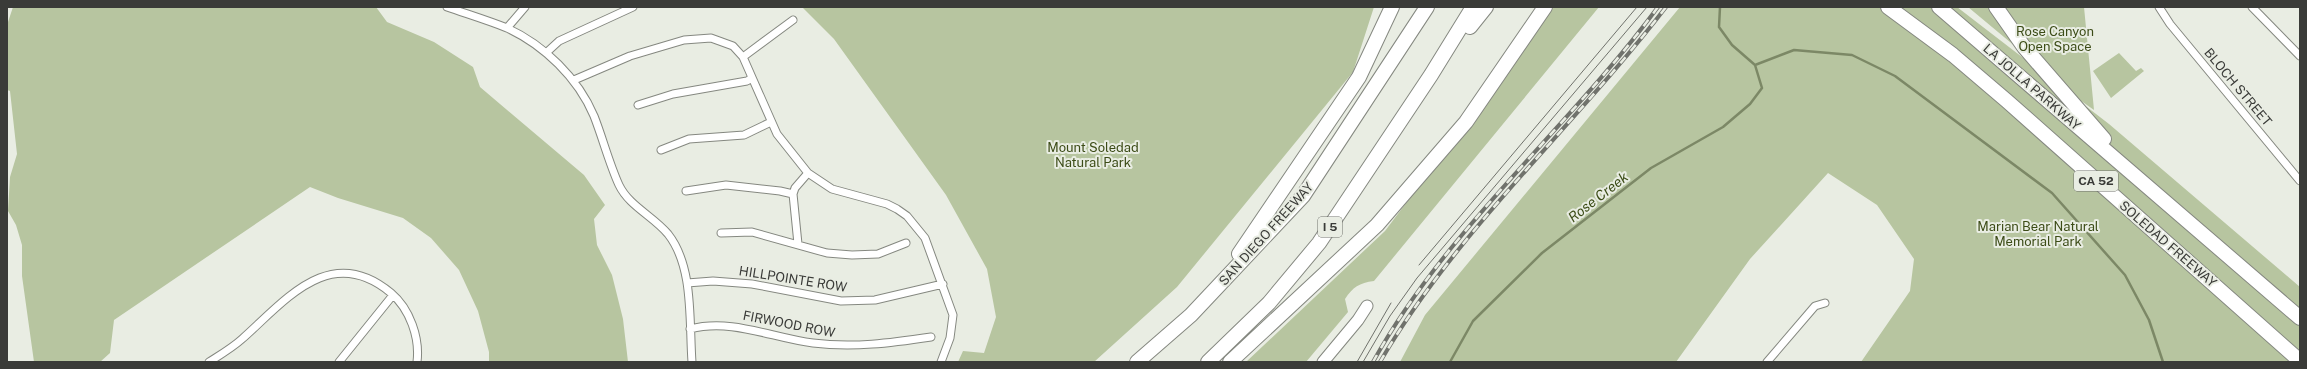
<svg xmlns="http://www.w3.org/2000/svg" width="2307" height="369" font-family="'Public Sans',sans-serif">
<rect width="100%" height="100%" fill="#e9ede3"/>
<!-- green -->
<path fill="#b7c5a0" d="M13 7H376L387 22 434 42 473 67 480 87 584 175 605 205 594 219 597 245 612 275 623 319 628 362H489V352L478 311 459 270 431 238 403 218 338 198 310 187 114 320 110 353 100 362H34L22 276V245L16 225 8 211 10 177 17 154 10 91 7 90V25Z
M802 7H1374L1353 72 1177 287 1094 362H958L963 351 984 353 996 317 987 269 946 195 834 39Z
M1554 7H1599L1374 281C1359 283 1353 287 1345 299L1348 312 1306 362H1246L1385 231Z
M1680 7H1957L2109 124 2300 287V362H1861L1910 291 1914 259 1877 205 1828 173 1750 259 1676 362H1400L1425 315Z
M1968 7H2084L2094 110 2077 98Z
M2119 53 2136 71 2141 68 2144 71 2111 98 2093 71Z"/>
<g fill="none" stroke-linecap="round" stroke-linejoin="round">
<!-- stream -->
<path stroke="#7c8866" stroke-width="2.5" d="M1755 65 1794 50 1852 55 1895 76 2052 193 2125 275 2149 320 2163 362
M1450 362 1473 321 1542 253 1651 168 1723 127 1750 104 1762 88 1755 65 1732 45 1719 27 1720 7"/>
<defs>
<path id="street" d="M447 7C467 14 487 20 507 28 544 45 578 78 594 116 603 139 609 163 619 185 629 206 653 216 668 234 694 267 689 321 692 362
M2159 7 2170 24 2300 181
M2252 7 2300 56
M507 28 525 7
M546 53 559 41 633 7
M743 57 793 20
M574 80 630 56 684 40 711 38 733 46 743 57 777 134 808 173 832 189 887 204 897 209 907 216 925 238 953 315 950 338 941 362
M638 105 673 94 747 81 752 78
M661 150 689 139 744 135 771 122
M686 191 726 185 780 191 793 194
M721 233 752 232 827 253 852 255 878 254 906 243
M798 244 793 194 795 188 808 173
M687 283 713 281 752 284 841 301 875 300 943 284
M690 329C732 318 772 338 813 343 853 348 891 343 931 337
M209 362C220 355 232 348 242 339 285 301 330 242 391 293 410 309 420 338 417 362
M339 362 393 295
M1767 362 1815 306 1825 303"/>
<path id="secondary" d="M1323 362 1358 320 1367 306"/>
<path id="highway" d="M1888 7 1953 55 2007 101 2300 361
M1939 7 2300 318
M1996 7 2024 47 2104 139
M1470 27 1486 7
M1239 254 1359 77 1392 7
M1137 362 1191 315 1303 196 1427 7
M1208 362 1269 303 1319 243 1431 75 1473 7
M1230 362 1377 225 1466 122 1545 7"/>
</defs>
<!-- street casing -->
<use href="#street" stroke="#858880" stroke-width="9"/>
<!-- secondary casing -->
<use href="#secondary" stroke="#858880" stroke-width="13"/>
<!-- highway casing -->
<use href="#highway" stroke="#858880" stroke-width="16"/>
<!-- street -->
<use href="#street" stroke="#fff" stroke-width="7"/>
<!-- secondary -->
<use href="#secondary" stroke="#fff" stroke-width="11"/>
<!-- highway -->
<use href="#highway" stroke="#fff" stroke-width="14"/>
<!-- tram -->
<path stroke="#70726c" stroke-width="1" d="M1419 265 1637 7
M1357 362 1391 303
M1363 362 1390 316 1417 278 1647 7"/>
<defs>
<path id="rail" d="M1373 362C1447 228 1568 129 1658 7
M1380 362C1457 230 1574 127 1666 7"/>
</defs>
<!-- rail casing -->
<use href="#rail" stroke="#70726c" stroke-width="4"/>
<!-- rail -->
<use href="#rail" stroke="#e9ede3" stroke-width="2.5" stroke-dasharray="8" stroke-linecap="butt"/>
</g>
<g text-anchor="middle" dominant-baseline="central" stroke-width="4" stroke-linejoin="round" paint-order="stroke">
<!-- shield labels -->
<g fill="#e9ede3" stroke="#6e706b" stroke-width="1">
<rect x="2074" y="171" width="44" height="20" rx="3"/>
<rect x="1318" y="217" width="24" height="20" rx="3"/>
</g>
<g font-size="12" font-weight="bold" fill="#3a3b38">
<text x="2096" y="181">CA 52</text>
<text x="1330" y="227">I 5</text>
</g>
<!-- park labels -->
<g font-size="13" fill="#3c4c17" stroke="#e9ede3">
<text x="2055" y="31">Rose Canyon<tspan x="2055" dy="15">Open Space</tspan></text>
<text x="1093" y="147">Mount Soledad<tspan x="1093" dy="15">Natural Park</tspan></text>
<text x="2038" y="226">Marian Bear Natural<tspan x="2038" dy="15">Memorial Park</tspan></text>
</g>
<!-- street labels -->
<g font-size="13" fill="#3a3b38" stroke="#e9ede3">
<text transform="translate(2032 87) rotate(41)">LA JOLLA PARKWAY</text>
<text transform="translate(2238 87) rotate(50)">BLOCH STREET</text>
<text transform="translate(1266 234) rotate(-48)">SAN DIEGO FREEWAY</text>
<text transform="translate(2168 244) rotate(41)">SOLEDAD FREEWAY</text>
<text transform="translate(793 279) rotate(9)">HILLPOINTE ROW</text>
<text transform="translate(789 324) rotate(11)">FIRWOOD ROW</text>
</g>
<!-- water labels -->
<g font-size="14" font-style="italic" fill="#3b4c16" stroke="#e9ede3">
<text transform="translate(1598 197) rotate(-38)">Rose Creek</text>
</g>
</g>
<!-- border -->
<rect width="2307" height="369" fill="none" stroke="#3a3b38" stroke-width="16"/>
</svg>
